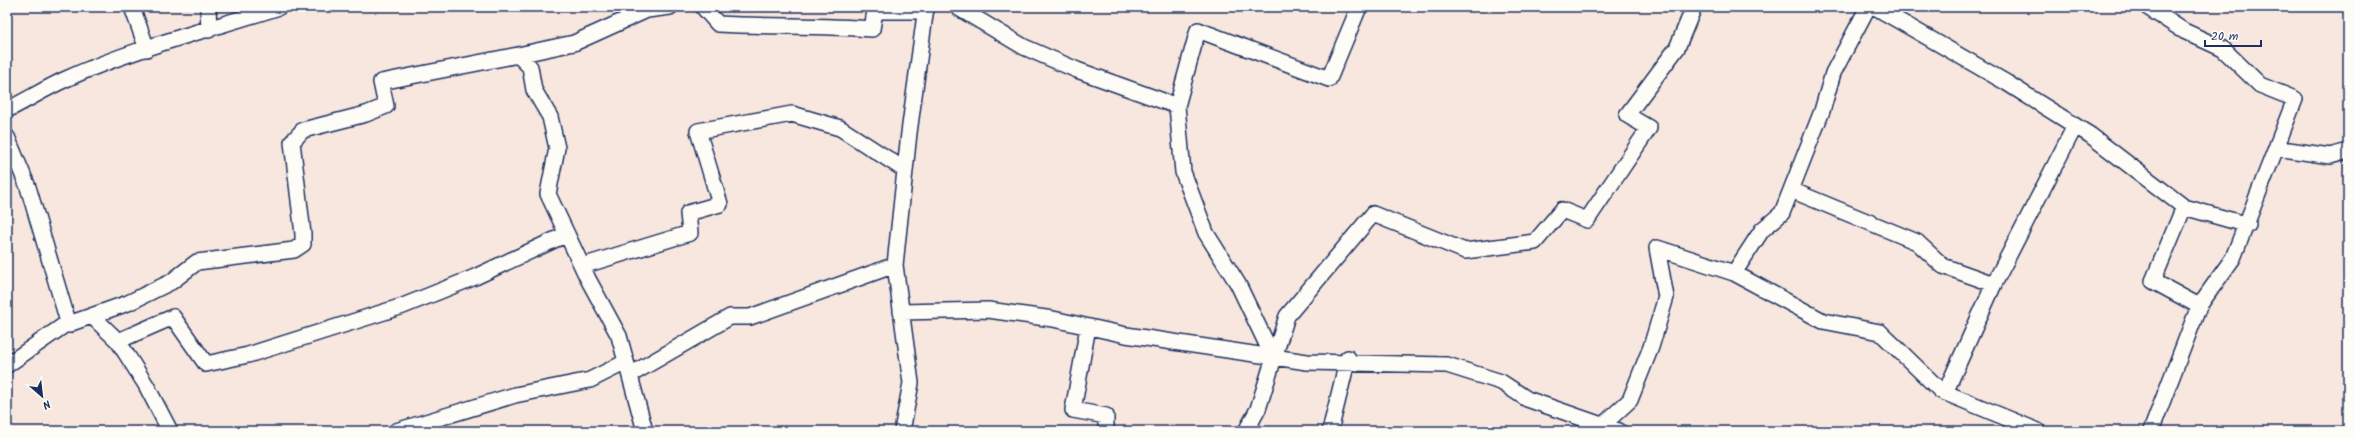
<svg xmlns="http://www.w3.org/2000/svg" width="2355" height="438" font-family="Kalam,sans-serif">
<rect width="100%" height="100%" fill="#f8e7df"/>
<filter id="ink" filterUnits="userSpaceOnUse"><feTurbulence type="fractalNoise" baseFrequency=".025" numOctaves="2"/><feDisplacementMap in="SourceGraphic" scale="8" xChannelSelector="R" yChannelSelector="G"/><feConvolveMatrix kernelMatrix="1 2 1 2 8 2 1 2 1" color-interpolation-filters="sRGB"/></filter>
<g filter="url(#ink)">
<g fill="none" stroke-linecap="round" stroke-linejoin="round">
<defs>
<path id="street" d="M132 7 147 49
M208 7 209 30
M703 7 718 24C770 27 821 25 872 29L875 11H926
M957 7 1024 47 1077 70 1177 106 1198 30 1329 79 1359 7
M1875 7 2007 83 2090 135 2184 207 2153 281 2199 306 2151 431
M2147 7 2184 31 2223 49 2260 85 2295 99 2276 148 2330 156 2348 151
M518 55 574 43 647 10 670 7
M1177 106 1183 172 1206 233 1238 284 1273 357
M7 110C27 100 46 88 66 79 134 48 208 30 279 7
M7 137 28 187 69 325
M1791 190 1917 242 1943 266 1994 284
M2184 207 2248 225
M582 266 690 233 688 213 720 204 698 131 792 114 840 128 905 170
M1734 273 1762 230 1782 213 1822 111 1833 73 1868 7
M2199 306 2233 258 2276 148
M901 312 988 310 1053 319 1126 335 1307 362 1447 365 1501 382 1527 399 1619 431
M92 316 118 341 173 317 206 364 248 355 403 306 475 277 567 234
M1088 327 1073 410 1106 416V431
M118 341 146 385 170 431
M7 365 63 326 128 303 171 282 197 262 294 250 303 244V234L292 142 303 130 366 114 386 106 381 82 518 55 530 67 534 90 550 117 557 148 548 194 588 279 619 336 645 431
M630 375 730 317H750L895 265
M1945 393 1994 284 2075 126
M1604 424 1630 400 1651 347 1666 297 1657 248 1734 273 1823 321 1880 332 1941 391 2038 431
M396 431 515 395 590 380 626 362
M902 431 911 383 895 265 909 133 926 7
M1246 431 1258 409 1287 316 1373 214 1465 251 1535 242 1562 210 1587 220 1649 128 1627 115 1677 48 1694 7
M1330 431 1348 358"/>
</defs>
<!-- street casing -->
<use href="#street" stroke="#1b2f5e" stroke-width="18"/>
<!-- street -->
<use href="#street" stroke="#fdfcf7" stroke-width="15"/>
</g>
</g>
<!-- margin -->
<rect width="2355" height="438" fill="none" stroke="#fdfcf7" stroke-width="24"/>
<rect x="12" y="12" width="2331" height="414" fill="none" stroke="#1b2f5e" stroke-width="1.5" filter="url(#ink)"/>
<!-- north arrow -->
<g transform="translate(42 396) rotate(152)" stroke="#fdfcf7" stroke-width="3" paint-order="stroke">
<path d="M0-3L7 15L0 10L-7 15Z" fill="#1b2f5e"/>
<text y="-6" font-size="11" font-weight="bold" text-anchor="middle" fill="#1b2f5e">N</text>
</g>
<!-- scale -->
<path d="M2205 40v6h56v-6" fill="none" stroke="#1b2f5e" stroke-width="2"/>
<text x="2211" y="40" font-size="12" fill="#1b2f5e" stroke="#fdfcf7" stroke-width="3" paint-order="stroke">20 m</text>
</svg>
